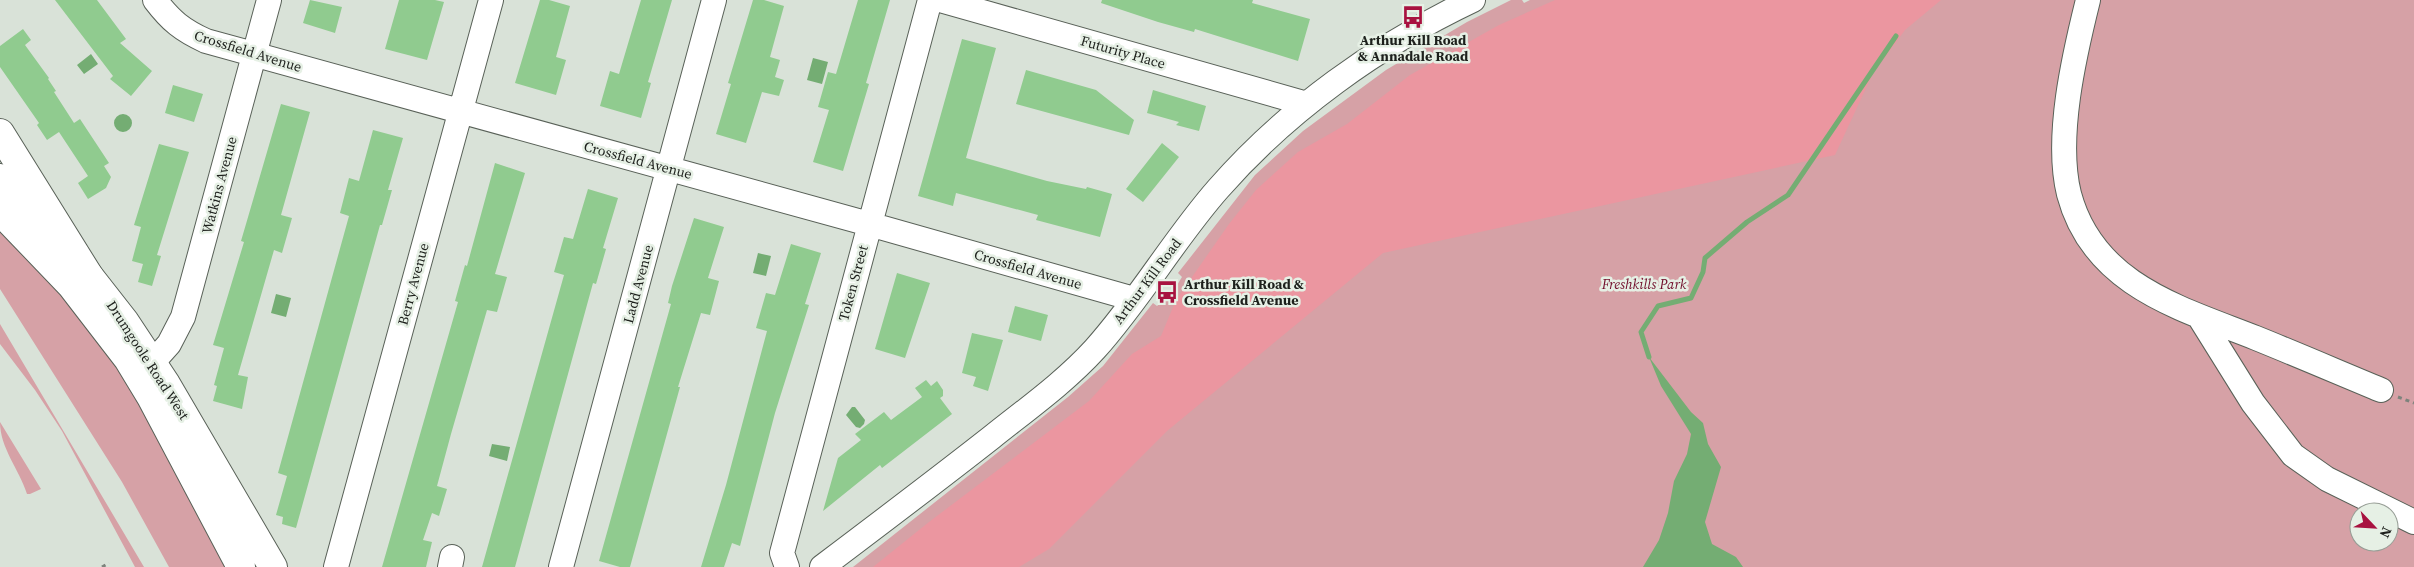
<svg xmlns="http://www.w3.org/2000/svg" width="2414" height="567" font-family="'Source Serif 4',serif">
<rect width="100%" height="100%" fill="#d9e2d8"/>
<!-- green -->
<path fill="#d6a1a6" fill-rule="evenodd" d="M1511 0H1522L1524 3 1530 0H2414V567H853L1068 397 1103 366 1153 303 1157 306 1172 293 1182 277 1178 273 1255 175 1303 131 1386 70 1467 22ZM2359 512H2389V542H2359Z
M0 224 30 253 116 360 228 567H169L122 482 0 289Z
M0 324 144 567H135L62 431 35 390 0 344Z
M0 422 41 489 30 494H27C19 469 0 448 0 422Z"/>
<!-- forest -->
<path fill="#eb96a0" d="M1555 0H1941L1905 30 1873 73 1835 155 1383 253 1167 431 1049 549 1019 567H873L929 522 1089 401 1132 354 1161 336 1176 300 1229 224 1256 190 1298 152 1347 124 1410 75 1499 25Z"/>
<!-- water -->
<path fill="#74ad73" d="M91 54 98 64 84 74 77 65Z
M813 58 828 62 822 84 807 80Z
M114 123a9 9 0 1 1 18 0a9 9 0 1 1-18 0Z
M758 253 771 256 766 276 753 273Z
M276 294 291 298 286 317 271 313Z
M1649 357 1691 412 1703 423 1708 444 1721 467 1705 522 1712 544 1736 557 1743 567H1643L1659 540 1668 513 1674 481 1687 454 1691 434 1661 386Z
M852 407H855L865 420 864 424 860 428 856 427 846 415Z
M492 444 510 447 507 461 489 456Z"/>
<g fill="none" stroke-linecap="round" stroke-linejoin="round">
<!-- stream -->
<path stroke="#74ad73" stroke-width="5" d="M1649 357 1641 332 1658 306 1691 298 1703 272 1705 258 1747 222 1788 195 1896 36"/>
</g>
<!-- building -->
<path fill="#90cb8f" d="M55 0H97L126 39 120 43 152 71 131 96 110 79 113 76Z
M310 0 342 7 335 33 303 23Z
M399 0H435L444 2 427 60 385 49Z
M540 0H549L570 6 556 57 566 60 556 95 515 83Z
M641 0H672L648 82 651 83 641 118 600 106 610 71 619 74Z
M753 0H764L784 6 770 57 780 60 775 77 784 80 779 96 762 92 746 143 716 134 731 84 728 83Z
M858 0H890L866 83 869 84 843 171 813 162 829 110 818 107 828 72 836 74Z
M1102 0H1253L1252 3 1310 19 1298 61 1195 29 1194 32 1158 22 1101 3Z
M23 29 31 40 25 45 49 78 48 79 56 91 54 92 74 123 80 119 109 163 104 166 111 177 106 188 88 199 78 183 88 176 59 132 47 140 37 125 39 123 0 67V46Z
M962 39 996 48 966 158 1047 181 1086 189 1087 187 1112 194 1100 237 1036 220 1038 215 956 193 953 206 918 196Z
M1026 70 1096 90 1134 120 1129 135 1016 104Z
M173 85 203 94 194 122 165 113Z
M1153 90 1206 106 1199 131 1176 125 1179 122 1147 113Z
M281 104 310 112 281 215 292 218 282 253 274 250 238 375 248 377 242 409 213 401 217 386 214 385 224 348 213 345 244 242 241 241 246 224Z
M373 130 403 138 388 190H392L382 225H380L296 528 282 524 283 517 276 515 287 476 278 473 349 216 340 213 349 178 359 181Z
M1162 143 1179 157 1143 202 1126 189Z
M159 144 189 152 157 255 161 256 152 286 138 282 143 264 132 261 141 227 134 225Z
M495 163 525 173 495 274 507 277 497 312 487 310 451 434 437 486 447 489 439 516 432 513 423 540 432 542 426 567H382L458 302 455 301 465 265 467 266Z
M588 189 618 198 603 248 606 249 596 284 593 283 515 567H482L564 275 554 272 564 237 573 239Z
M694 218 724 227 708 278 719 281 710 315 701 313 678 387H680L630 567H620L599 561 671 304 668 303 672 286Z
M791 244 821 253 805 304 809 305 775 413 740 546 732 543 724 567H701L726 485 767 331 756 328 766 293 775 295Z
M897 273 930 283 905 358 875 349Z
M1015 306 1048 315 1041 341 1008 332Z
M972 333 1003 340 988 391 973 386 976 377 962 373Z
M926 380 931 386 937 381 943 390V396L940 398 952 414 882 468 880 465 823 511 838 458 861 440 855 434 884 412 891 420 922 397 915 388Z"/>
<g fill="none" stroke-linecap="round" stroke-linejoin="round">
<defs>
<path id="minor" d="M155 0C171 21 182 30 206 41L869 224 1134 299
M940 0 1307 104
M2088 0C2074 56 2055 138 2069 194 2093 285 2180 308 2256 338 2298 355 2340 373 2381 390
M2200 318 2253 403 2293 455 2327 479 2414 522
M152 363 169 344 183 317 269 0
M336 567 491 0
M450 567 452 557
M561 567 714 0
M787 567 782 553 930 0
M822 567C879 524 936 481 992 437 1027 409 1065 382 1095 349 1140 299 1174 239 1218 189 1287 110 1378 45 1473 0"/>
<path id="major" d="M0 133 89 276 125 322 166 384 273 567
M0 211 71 285 128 359 151 397 241 567"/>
<path id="highway" d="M0 178 89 276"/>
</defs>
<!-- minor casing -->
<use href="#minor" stroke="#596158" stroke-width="26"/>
<!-- major casing -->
<use href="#major" stroke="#596158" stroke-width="30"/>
<!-- highway casing -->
<use href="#highway" stroke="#596158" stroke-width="30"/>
<!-- path -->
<path stroke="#7d837c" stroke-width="3" stroke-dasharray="4 4" stroke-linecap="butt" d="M2398 397 2414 403
M102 567 109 563"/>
<!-- minor -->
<use href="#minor" stroke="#fff" stroke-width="24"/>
<!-- major -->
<use href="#major" stroke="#fff" stroke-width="28"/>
<!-- highway -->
<use href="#highway" stroke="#fff" stroke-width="28"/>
</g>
<!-- icons -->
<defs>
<symbol id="bus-bare" viewBox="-9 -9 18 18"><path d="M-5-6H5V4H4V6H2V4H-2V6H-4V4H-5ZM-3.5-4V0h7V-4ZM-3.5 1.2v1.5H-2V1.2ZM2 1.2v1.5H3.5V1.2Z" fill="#a81240" stroke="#e6f0e5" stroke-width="2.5" paint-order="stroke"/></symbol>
</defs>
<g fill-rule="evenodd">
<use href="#bus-bare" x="1397" y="1" width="32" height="32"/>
<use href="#bus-bare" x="1151" y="276" width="32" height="32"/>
</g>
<g text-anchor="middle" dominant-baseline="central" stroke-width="5" stroke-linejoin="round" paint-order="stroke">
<!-- poi labels -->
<g font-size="14" font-weight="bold" fill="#1d201c" stroke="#e6f0e5">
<text x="1413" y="40">Arthur Kill Road<tspan x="1413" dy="16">&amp; Annadale Road</tspan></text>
<text x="1184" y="284" text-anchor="start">Arthur Kill Road &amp;<tspan x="1184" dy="16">Crossfield Avenue</tspan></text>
</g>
<!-- street labels -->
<g font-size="14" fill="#1d201c" stroke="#e6f0e5">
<text transform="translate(248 51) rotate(17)">Crossfield Avenue</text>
<text transform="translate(1123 52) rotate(16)">Futurity Place</text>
<text transform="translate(638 160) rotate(15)">Crossfield Avenue</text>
<text transform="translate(219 185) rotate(-75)">Watkins Avenue</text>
<text transform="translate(1028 269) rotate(16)">Crossfield Avenue</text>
<text transform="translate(1147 281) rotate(-53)">Arthur Kill Road</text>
<text transform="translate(853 283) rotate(-75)">Token Street</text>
<text transform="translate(413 284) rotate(-75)">Berry Avenue</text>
<text transform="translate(638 284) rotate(-75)">Ladd Avenue</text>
<text transform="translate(148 360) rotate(57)">Drumgoole Road West</text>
</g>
<!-- park labels -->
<g font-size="14" font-style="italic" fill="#700a28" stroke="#e6f0e5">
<text x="1644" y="284">Freshkills Park</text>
</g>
</g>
<!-- north arrow -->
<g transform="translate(2374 527) rotate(115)"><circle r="24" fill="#e6f0e5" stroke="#969d95"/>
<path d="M0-4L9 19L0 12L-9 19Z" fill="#a81240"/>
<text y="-8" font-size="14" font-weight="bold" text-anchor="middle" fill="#1d201c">N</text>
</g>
</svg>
